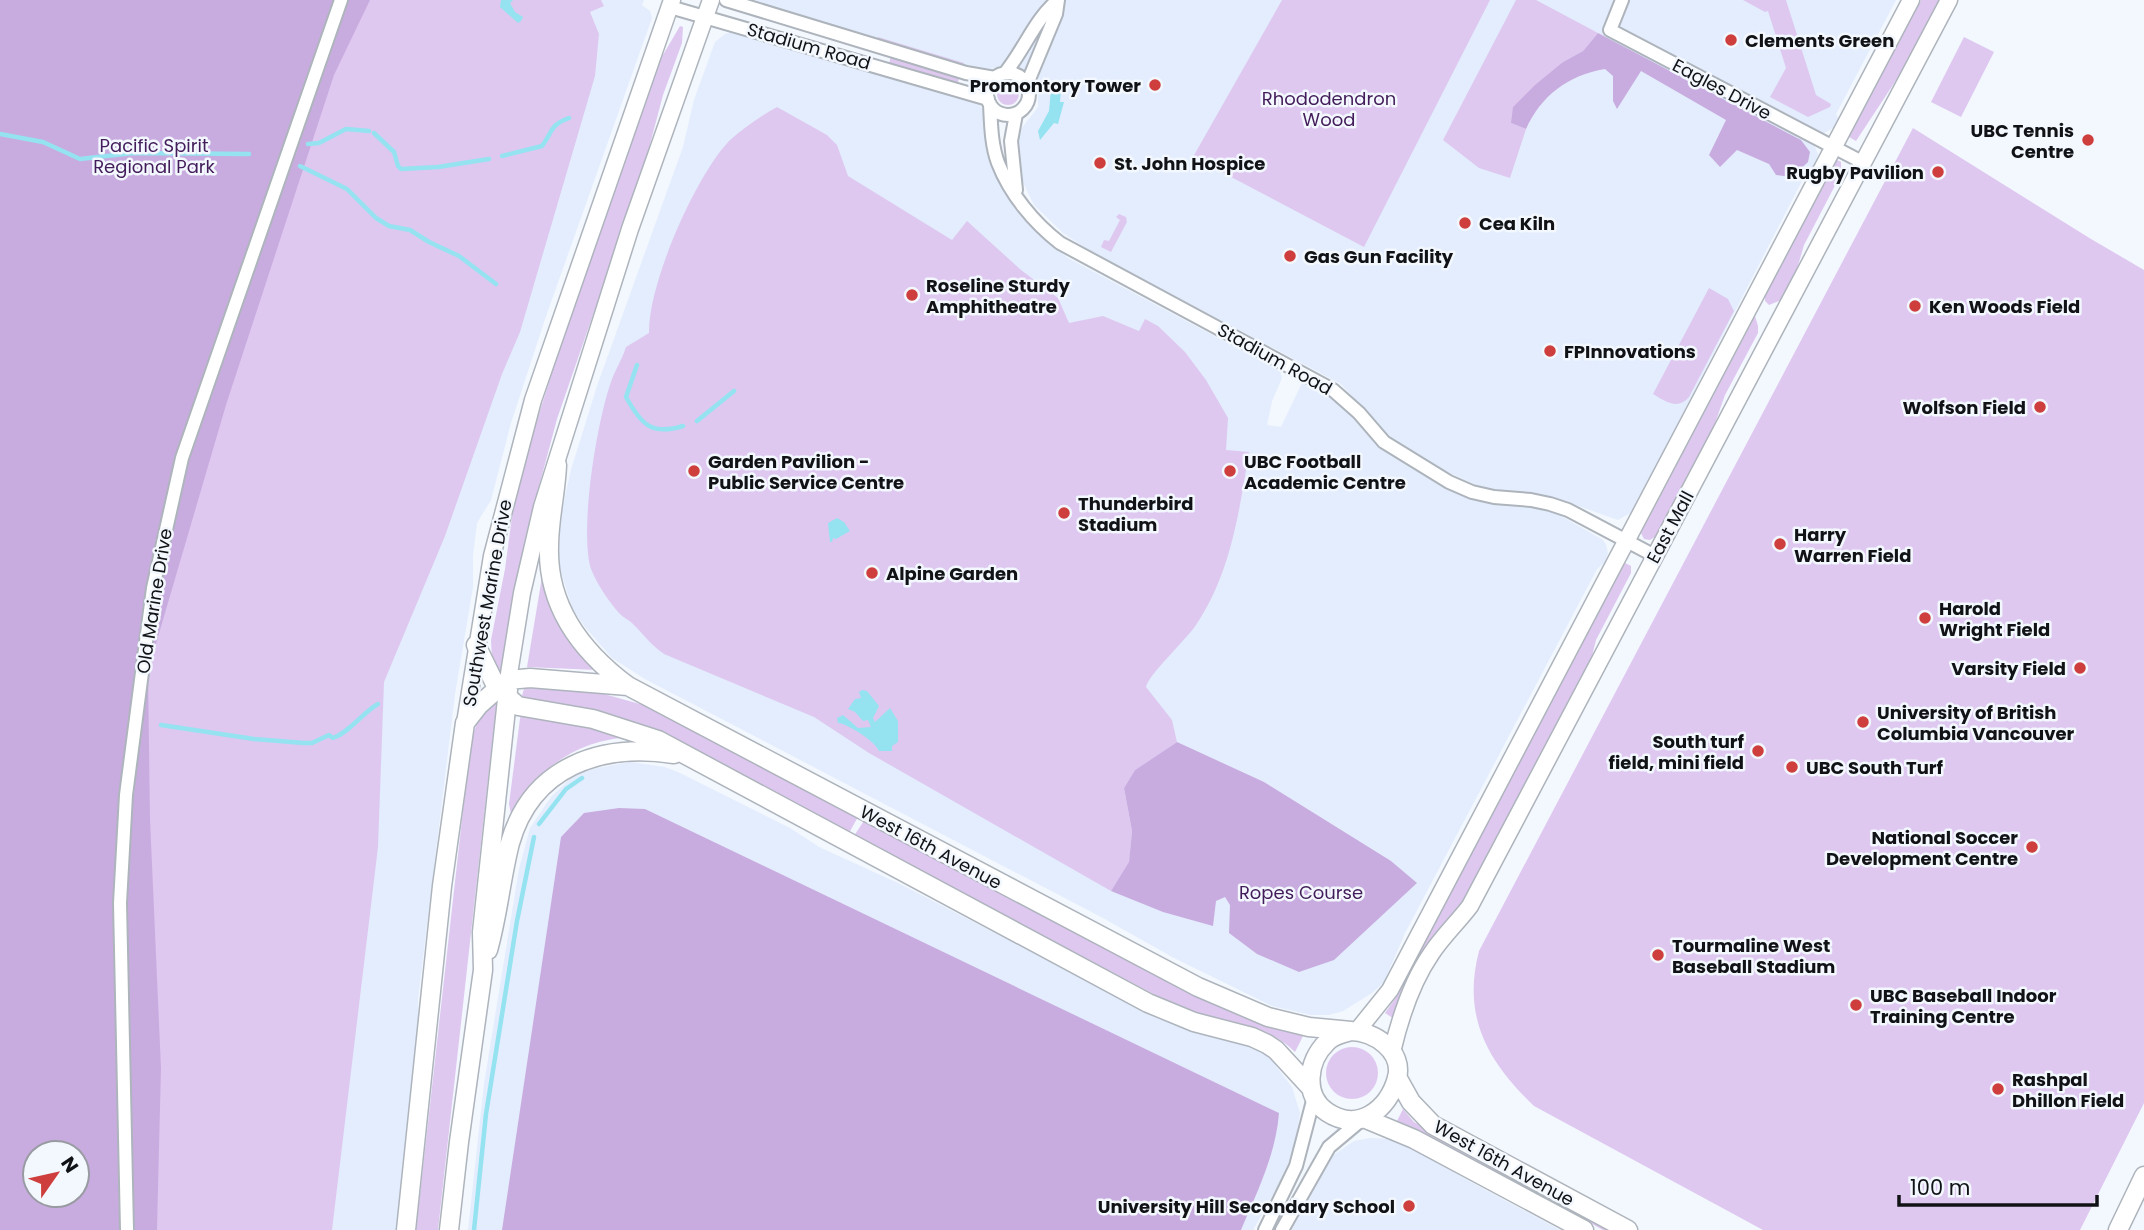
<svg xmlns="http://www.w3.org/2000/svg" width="2144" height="1230" font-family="Poppins,sans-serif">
<rect width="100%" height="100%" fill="#f3f7fe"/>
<!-- built -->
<path fill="#e3edfd" d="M370 0H644L642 5 650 11 652 18 545 319 511 423 491 500 477 523 473 555V587L455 694 418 999V1038L396 1230H157Z
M744 0H1896L1836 114 1839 120 1835 127 1824 133 1806 127 1818 154 1814 169 1809 167 1632 512 1618 520 1553 497 1488 490 1439 468 1392 441 1341 384 1092 252 1063 233 1034 205 1020 176 1016 142 1022 128 1038 107V83L1007 63 989 70 980 71Z
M735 31 976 101 986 113 1002 184 1015 209 1038 235 1068 258 1280 371 1282 378 1272 401 1267 425 1281 427 1302 383H1306L1346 407 1376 442 1404 463 1472 498 1497 504 1527 505 1556 513 1603 540 1606 545 1608 553 1605 562 1597 569 1405 933 1384 982 1372 993 1343 1011 1329 1015H1311L1272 1006 1174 958 1103 918 645 679 612 658 585 627 572 608 558 562 561 514 571 470 597 386 683 147 694 100 715 42 725 34Z
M630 762 665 767 680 773 790 828 819 847 900 884 1157 1017 1200 1034 1237 1039 1265 1052 1292 1087 1300 1113 1296 1138 1289 1161 1279 1184 1253 1230H468L484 1084 519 869 530 828 551 797 573 776 587 770Z
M1371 1138 1388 1139 1418 1151 1469 1181 1560 1230H1290L1321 1171 1332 1156 1354 1141Z"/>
<!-- green -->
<path fill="#dec8f0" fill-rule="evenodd" d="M0 0H601L604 6 590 12 599 34 595 76 520 332 502 374 445 536 384 682 378 847 332 1230H0ZM35 1153H77V1195H35Z
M1282 0H1490L1364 247 1193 157Z
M1516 0H1536L1598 33 1583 51 1563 62 1511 123 1526 129 1510 178 1479 168 1443 140Z
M1743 0H1786L1816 95 1831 104 1830 107 1808 117 1770 97 1786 68 1768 11 1765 12Z
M1921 0H1941L1912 56 1856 141 1849 137Z
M680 26 683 27 682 43 663 95 644 167 557 419 526 535 501 670 497 674 492 660 491 640 505 569 516 487 582 277 660 60Z
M878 37 964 63 963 67 877 40Z
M1964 37 1994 52 1961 117 1931 102Z
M891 55 960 76 957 85 889 64Z
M997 94a11 11 0 1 1 22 0a11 11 0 1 1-22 0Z
M777 107 827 135 837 145 848 176 952 240 967 221 1021 270 1058 298 1069 323 1103 316 1139 331 1145 319 1158 326 1185 352 1206 380 1228 418 1226 450 1249 452C1239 512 1231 573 1196 625 1185 641 1149 674 1146 687L1172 720 1177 742 1135 770 1124 788 1132 831 1129 863 1111 891 869 753 814 717 664 654C651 645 644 635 633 624 629 620 624 618 620 614 609 602 597 584 591 569 579 530 597 421 611 382 615 370 622 360 626 347L649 333C648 284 695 177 729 141 743 128 761 116 777 107Z
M1913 128 2091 239 2144 270V1103L2080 1230H1763L1534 1106C1487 1061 1462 1016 1479 951Z
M1837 160 1841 162V174L1804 245 1795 276 1781 300 1769 305 1765 301V296Z
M1119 214 1126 217 1127 222 1111 252 1101 247 1104 240 1109 241 1120 220 1116 217Z
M1709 288 1728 299 1734 311 1689 397C1678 410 1666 402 1653 394Z
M1755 316 1758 326V333L1725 395 1709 440 1661 533 1650 540 1644 539 1641 533 1644 527Z
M1625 563 1631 566V573L1596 640 1589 668 1480 877 1393 1018 1385 1013 1395 999Z
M545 575 597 670 527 667 542 577Z
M525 685 586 689 647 706 859 815 849 833 655 731 630 721 605 713 528 699 522 696Z
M497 699 438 1230H416L470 748C474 726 480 714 497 699Z
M521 711 632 737C579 739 537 768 511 814L509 804Z
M865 819 1220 1006 1253 1021 1303 1036 1295 1052C1268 1025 1234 1024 1199 1013 1187 1009 1175 1003 1163 999L854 836Z
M1326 1073a26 26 0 1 1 52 0a26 26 0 1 1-52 0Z
M1403 1109 1414 1122 1442 1138 1615 1230H1603L1464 1155 1397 1121Z"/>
<!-- forest -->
<path fill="#c9acdf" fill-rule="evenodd" d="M0 0H370L334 75 226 405 148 671 150 819 161 1068 157 1230H0ZM35 1153H77V1195H35Z
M1598 33 1801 140 1810 152 1808 162 1792 177 1776 175 1769 164 1737 150 1720 167 1709 155 1726 120 1641 71 1617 109 1613 101V76L1605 69C1568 75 1541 96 1526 129L1511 123 1513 107 1535 85 1563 62 1583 51Z
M1177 742 1264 782 1391 861 1417 883 1334 960 1299 972 1257 954 1229 933 1230 905 1225 897 1216 901 1213 926 1163 912 1111 891 1129 862 1132 831 1124 788 1135 770Z
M619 808 645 809 1279 1113C1276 1154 1257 1192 1241 1230H502L561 837 584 813Z"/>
<!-- water -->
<path fill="#95e2f0" d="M501 0H513L510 3 515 12 523 17 521 21 518 23 500 7Z
M1057 83 1061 89 1060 102H1064L1058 124 1054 123 1040 140 1038 131 1049 111 1051 89Z
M837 518 844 522 850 531 836 539 833 538 832 542H830L828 523Z
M862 690 867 691 879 706 873 718 875 722 890 708 898 721V742L892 746V751H879C875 741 848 724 838 723L837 718 843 715 858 728 871 727 868 720 863 721 855 712 848 709 855 699 861 698 859 692Z"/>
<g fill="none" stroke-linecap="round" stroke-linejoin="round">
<!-- stream -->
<path stroke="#95e2f0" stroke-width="4.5" d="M374 133 394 152 398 166 401 169 438 167 489 159
M0 134 43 142 80 159 133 153 249 154
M308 144 319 143 346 129 369 131
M502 156 542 146C553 131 550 125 569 118
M300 166 347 189 376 218 389 226 410 230 429 242 459 256 496 284
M637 365 626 397C641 424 651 436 683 426
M697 421 734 391
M161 725 254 739 304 743H312L329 735 333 738C350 732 362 713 378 704
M539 824 566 789 582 778
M474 1230 486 1114 517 921 534 837"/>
<defs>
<path id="minor" d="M726 0 966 73 995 78
M1622 0 1610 30 1862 162
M670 7 988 99
M987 94a21 21 0 1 1 42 0a21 21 0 1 1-42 0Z
M1005 73C1024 50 1035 19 1058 0
M1027 84 1056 14 1058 0
M990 104C991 123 991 144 998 163 1010 194 1034 223 1060 243L1333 390 1359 413 1384 442 1449 482 1472 492 1494 497 1531 500 1550 504 1568 510 1655 556
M1016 190 1011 141 1016 114
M127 1230 120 903 126 795 153 588 182 458 341 0
M1265 1230 1296 1166 1314 1097
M1282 1230 1329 1147 1360 1121"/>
<path id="tertiary" d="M508 680 522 593 542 507 630 229 711 0
M465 723 492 556 533 400 672 0
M1357 1031 1390 990 1911 0
M1392 1052C1400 1018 1411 983 1431 954 1442 937 1458 922 1470 906L1949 0"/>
<path id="secondary" d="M557 465C556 492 549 519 549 546 547 606 582 652 628 686
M476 645 497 688 518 706 593 719 658 740 1148 1003 1194 1022 1252 1037 1267 1044 1276 1050 1311 1088
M508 680 530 678 628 686 1198 987 1268 1017 1309 1027 1351 1031
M488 950C498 915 501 878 510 843 532 766 601 743 674 754
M1351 1031C1374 1031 1404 1051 1397 1078 1388 1110 1358 1133 1327 1112 1303 1096 1307 1061 1327 1042 1333 1035 1343 1033 1351 1031Z
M1397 1077 1411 1102 1433 1125 1628 1230
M1366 1119 1414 1139 1584 1230
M406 1230 442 886 465 723 479 705 504 683
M449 1230 459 1142 483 970 482 932 508 690
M2118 1230 2144 1176"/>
</defs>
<!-- minor casing -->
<use href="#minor" stroke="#aeb4bc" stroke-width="16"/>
<!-- tertiary casing -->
<use href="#tertiary" stroke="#aeb4bc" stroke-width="19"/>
<!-- secondary casing -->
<use href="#secondary" stroke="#aeb4bc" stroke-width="21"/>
<!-- minor -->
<use href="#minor" stroke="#fff" stroke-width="12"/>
<!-- tertiary -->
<use href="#tertiary" stroke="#fff" stroke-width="16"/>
<!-- secondary -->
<use href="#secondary" stroke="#fff" stroke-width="18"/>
</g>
<!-- markers -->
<g fill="#cd3e3d" stroke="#f3f7fe" stroke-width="2.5">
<circle cx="1731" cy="40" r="7"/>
<circle cx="1155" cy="85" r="7"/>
<circle cx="2088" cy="140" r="7"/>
<circle cx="1100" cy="163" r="7"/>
<circle cx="1938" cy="172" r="7"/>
<circle cx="1465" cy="223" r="7"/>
<circle cx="1290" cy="256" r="7"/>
<circle cx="912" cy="295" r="7"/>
<circle cx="1915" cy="306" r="7"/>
<circle cx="1550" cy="351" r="7"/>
<circle cx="2040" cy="407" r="7"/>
<circle cx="694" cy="471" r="7"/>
<circle cx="1230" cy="471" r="7"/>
<circle cx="1064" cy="513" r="7"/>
<circle cx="1780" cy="544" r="7"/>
<circle cx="872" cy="573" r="7"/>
<circle cx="1925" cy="618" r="7"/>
<circle cx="2080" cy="668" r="7"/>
<circle cx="1863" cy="722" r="7"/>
<circle cx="1758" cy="751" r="7"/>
<circle cx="1792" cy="767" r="7"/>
<circle cx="2032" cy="847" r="7"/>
<circle cx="1658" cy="955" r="7"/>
<circle cx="1856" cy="1005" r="7"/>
<circle cx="1998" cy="1089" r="7"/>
<circle cx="1409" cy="1206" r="7"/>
</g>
<g text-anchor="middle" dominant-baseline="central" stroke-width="5" stroke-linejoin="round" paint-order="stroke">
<!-- poi labels -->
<g font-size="18" font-weight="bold" fill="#101215" stroke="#f3f7fe" text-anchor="start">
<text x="1745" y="40">Clements Green</text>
<text x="1141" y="85" text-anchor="end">Promontory Tower</text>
<text x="2074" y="130" text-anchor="end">UBC Tennis<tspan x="2074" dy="21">Centre</tspan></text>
<text x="1114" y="163">St. John Hospice</text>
<text x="1924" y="172" text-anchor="end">Rugby Pavilion</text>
<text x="1479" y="223">Cea Kiln</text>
<text x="1304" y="256">Gas Gun Facility</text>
<text x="926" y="285">Roseline Sturdy<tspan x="926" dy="21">Amphitheatre</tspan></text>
<text x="1929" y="306">Ken Woods Field</text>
<text x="1564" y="351">FPInnovations</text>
<text x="2026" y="407" text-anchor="end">Wolfson Field</text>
<text x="708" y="461">Garden Pavilion -<tspan x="708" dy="21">Public Service Centre</tspan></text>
<text x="1244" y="461">UBC Football<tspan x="1244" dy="21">Academic Centre</tspan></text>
<text x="1078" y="503">Thunderbird<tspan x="1078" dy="21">Stadium</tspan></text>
<text x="1794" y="534">Harry<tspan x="1794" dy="21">Warren Field</tspan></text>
<text x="886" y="573">Alpine Garden</text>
<text x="1939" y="608">Harold<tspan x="1939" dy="21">Wright Field</tspan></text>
<text x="2066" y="668" text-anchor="end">Varsity Field</text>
<text x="1877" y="712">University of British<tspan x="1877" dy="21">Columbia Vancouver</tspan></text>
<text x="1744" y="741" text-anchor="end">South turf<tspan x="1744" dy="21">field, mini field</tspan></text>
<text x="1806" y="767">UBC South Turf</text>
<text x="2018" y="837" text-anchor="end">National Soccer<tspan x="2018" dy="21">Development Centre</tspan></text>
<text x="1672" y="945">Tourmaline West<tspan x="1672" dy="21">Baseball Stadium</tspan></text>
<text x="1870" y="995">UBC Baseball Indoor<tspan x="1870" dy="21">Training Centre</tspan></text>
<text x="2012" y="1079">Rashpal<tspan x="2012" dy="21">Dhillon Field</tspan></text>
<text x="1395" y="1206" text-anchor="end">University Hill Secondary School</text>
</g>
<!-- street labels -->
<g font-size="18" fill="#101215" stroke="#f3f7fe">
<text transform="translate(809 46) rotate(16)">Stadium Road</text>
<text transform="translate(1722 89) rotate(28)">Eagles Drive</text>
<text transform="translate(1275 359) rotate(29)">Stadium Road</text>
<text transform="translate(1670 527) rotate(-62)">East Mall</text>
<text transform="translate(154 601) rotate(-81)">Old Marine Drive</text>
<text transform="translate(487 603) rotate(-80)">Southwest Marine Drive</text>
<text transform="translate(931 847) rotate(28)">West 16th Avenue</text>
<text transform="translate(1504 1163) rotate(29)">West 16th Avenue</text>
</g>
<!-- park labels -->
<g font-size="18" fill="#431d5a" stroke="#f3f7fe">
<text x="1329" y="98">Rhododendron<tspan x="1329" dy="21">Wood</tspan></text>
<text x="154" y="145">Pacific Spirit<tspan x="154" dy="21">Regional Park</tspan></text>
<text x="1301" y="892">Ropes Course</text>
</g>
</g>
<!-- north arrow -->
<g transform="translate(56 1174) rotate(56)"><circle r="33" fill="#f3f7fe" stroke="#989ba1" stroke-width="2"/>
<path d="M0-5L12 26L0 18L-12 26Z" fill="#cd3e3d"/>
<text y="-10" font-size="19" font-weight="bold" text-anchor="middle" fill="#101215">N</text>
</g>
<!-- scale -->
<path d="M1899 1195v10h198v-10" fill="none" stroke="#101215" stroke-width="3.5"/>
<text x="1910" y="1195" font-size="21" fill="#101215" stroke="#f3f7fe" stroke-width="5" paint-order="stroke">100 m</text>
</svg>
